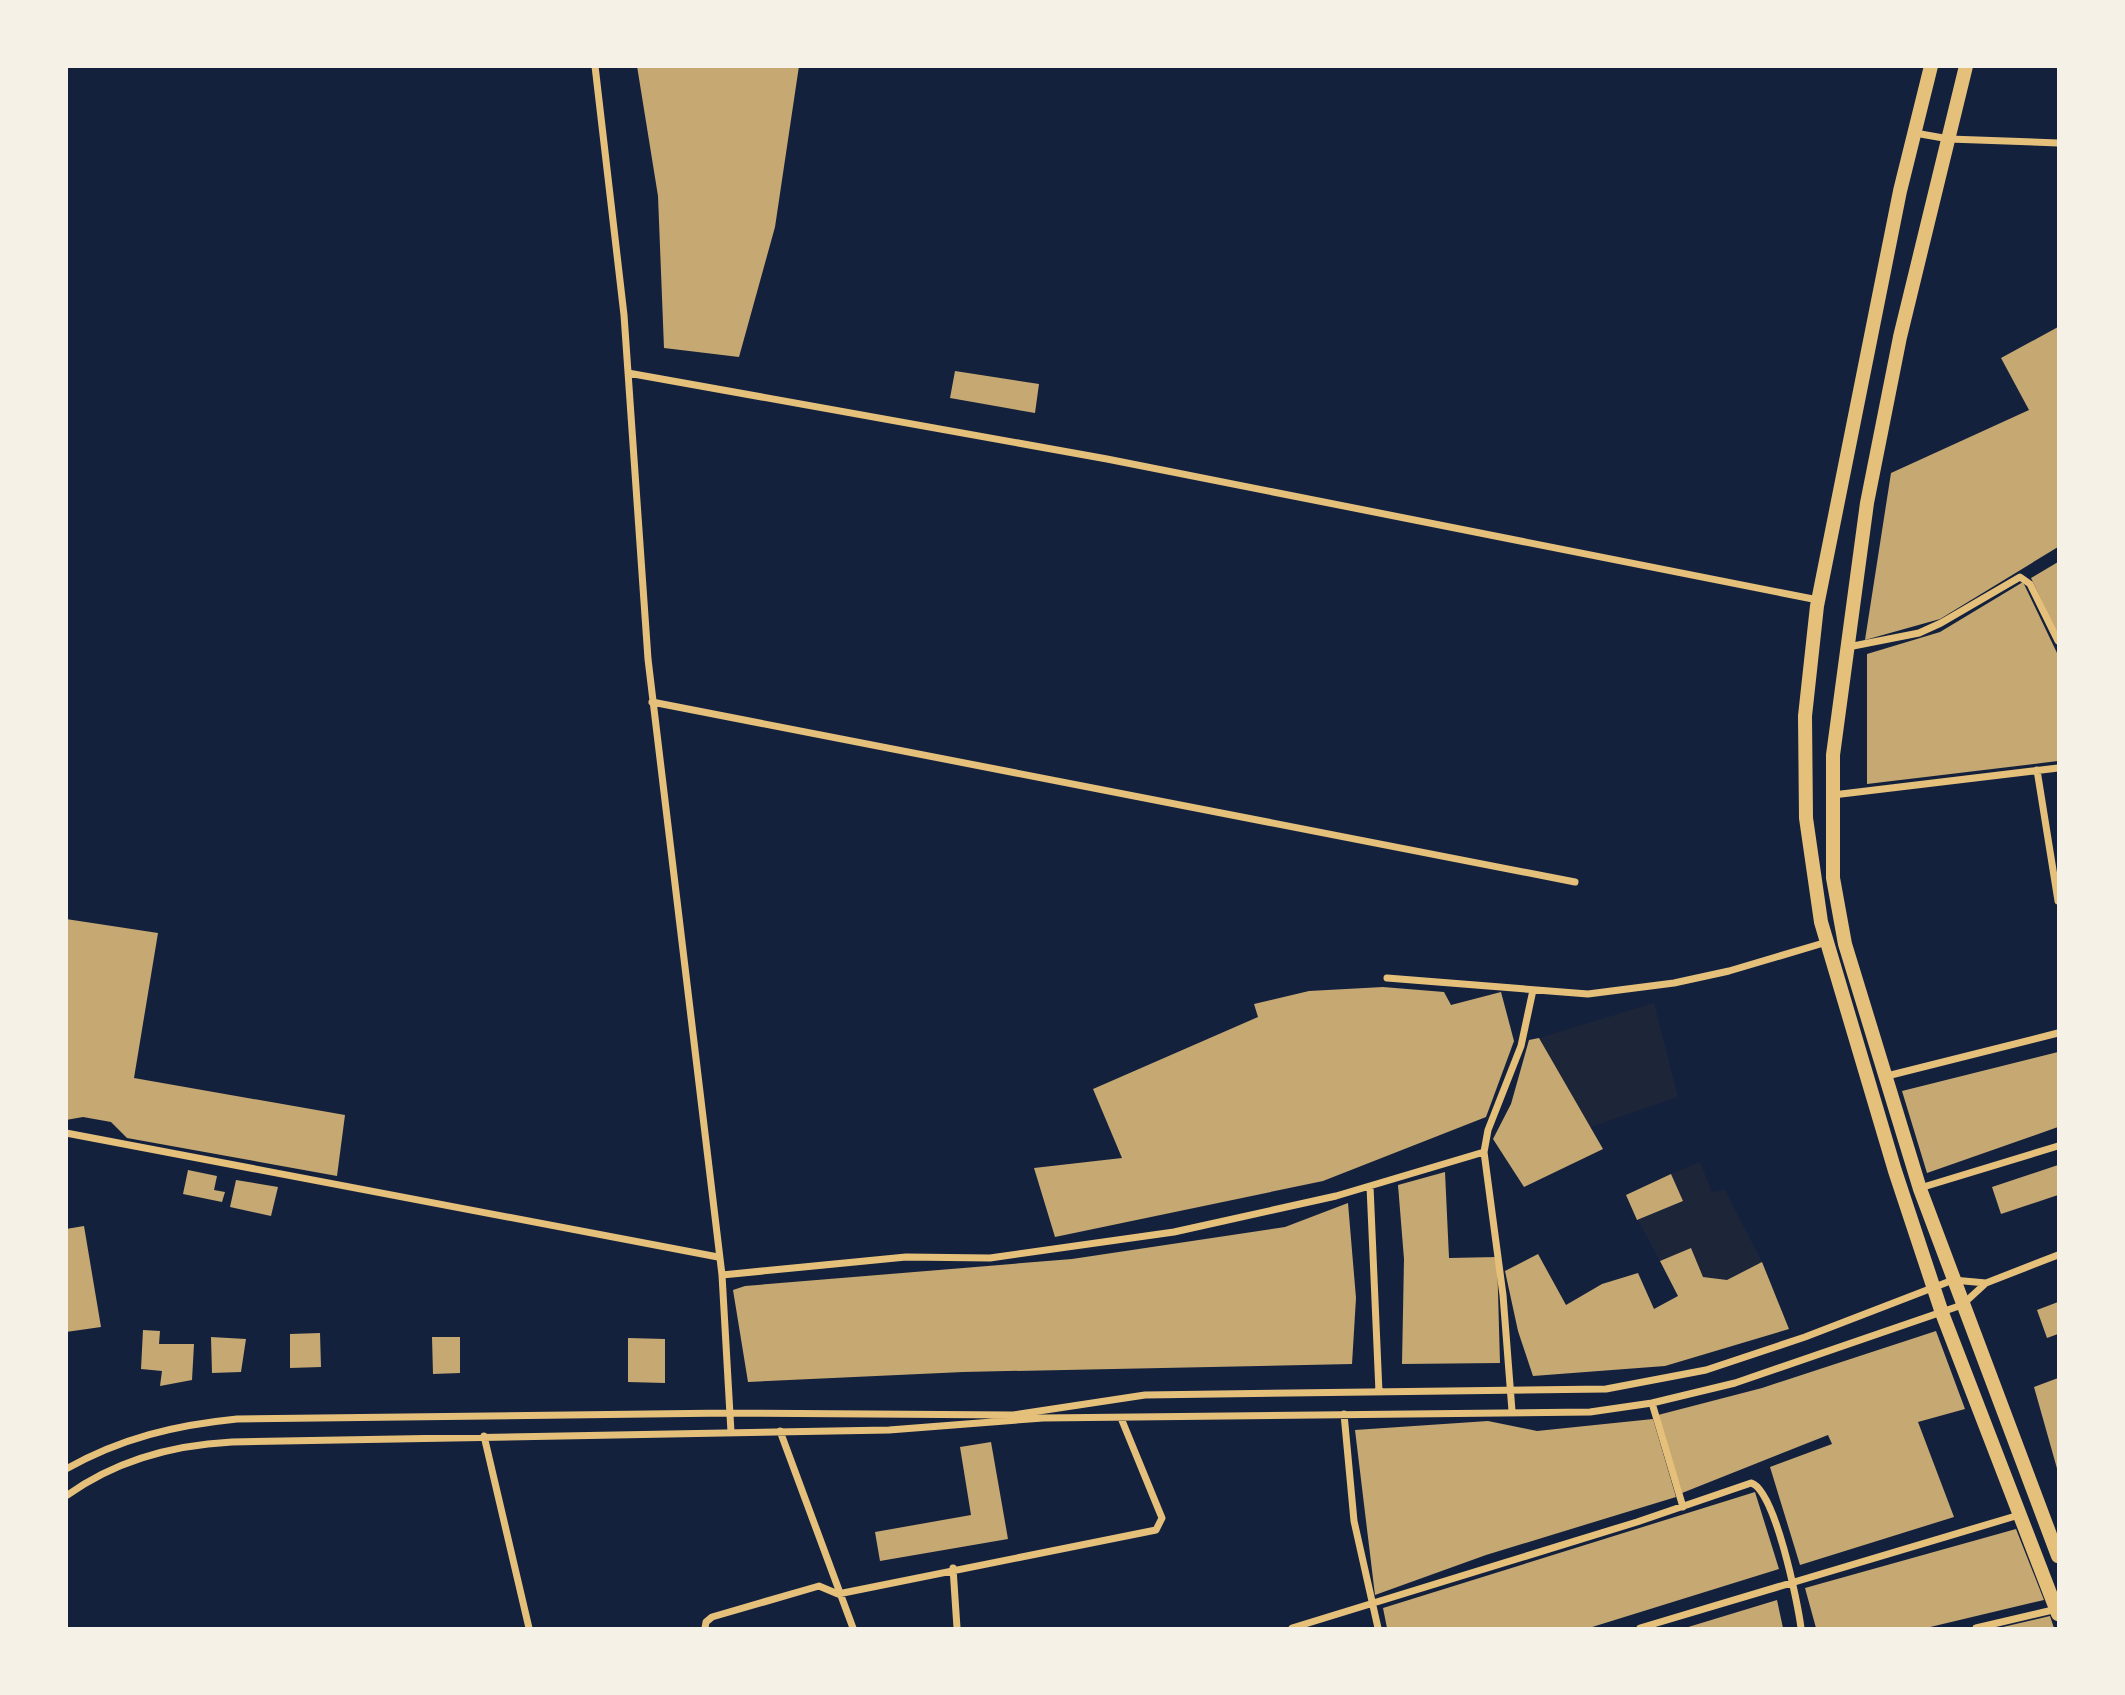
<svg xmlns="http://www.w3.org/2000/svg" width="2125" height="1695" font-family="Mulish,sans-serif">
<rect width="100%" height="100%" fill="#14213d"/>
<!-- green -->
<path fill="#1d2539" d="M1654 1003 1678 1097 1590 1127 1539 1038Z
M1700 1162 1712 1192 1725 1190 1762 1262 1727 1280 1703 1277 1691 1248 1660 1261 1638 1220 1683 1201 1671 1174Z"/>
<!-- building -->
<path fill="#c6a872" d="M637 66H799L775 227 739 357 664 348 658 196Z
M2058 327V547L1940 619 1865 640 1891 473 2029 410 2001 358Z
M955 371 1039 384 1035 413 950 398Z
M2058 562V635L2031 578Z
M2023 582 2058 655V761L1867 784V654L1940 632Z
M66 919 158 933 134 1078 345 1115 337 1176 127 1138 111 1122 83 1117 66 1120Z
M1383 987 1444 992 1451 1005 1501 992 1514 1041 1486 1117 1323 1181 1055 1237 1034 1168 1122 1158 1093 1089 1258 1017 1254 1004 1309 991Z
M1539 1038 1603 1149 1524 1187 1493 1139 1511 1104 1529 1040Z
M2058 1052V1127L1927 1173 1902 1091Z
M2058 1165V1195L2001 1214 1992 1187Z
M188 1170 217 1176 214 1190 225 1192 222 1202 183 1194Z
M1445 1172 1449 1258 1497 1257 1500 1363 1402 1364 1404 1259 1398 1185Z
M1671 1174 1683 1201 1637 1220 1626 1195Z
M236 1180 278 1187 271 1216 230 1207Z
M1348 1203 1356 1298 1352 1364 963 1372 748 1382 733 1290 745 1286 1072 1259 1285 1227Z
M84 1226 101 1327 66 1332V1229Z
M1691 1248 1703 1277 1727 1280 1762 1262 1789 1329 1665 1366 1533 1376 1518 1331 1505 1271 1538 1254 1566 1305 1602 1284 1638 1273 1654 1309 1678 1296 1660 1261Z
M2058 1302V1334L2047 1338 2037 1310Z
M143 1330 160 1331 159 1344H194L192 1380 160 1386 162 1371 141 1369Z
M1936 1331 1965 1409 1918 1422 1954 1517 1800 1565 1770 1467 1832 1444 1828 1435 1682 1493 1658 1415 1762 1388Z
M320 1333 321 1367 290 1368V1334Z
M211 1337 246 1339 241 1372 212 1373Z
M432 1337H460V1373L433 1374Z
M628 1338 665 1339V1383L628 1382Z
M2058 1378V1472L2034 1387Z
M1653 1419 1676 1497 1486 1555 1375 1595 1355 1430 1488 1421 1537 1431Z
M991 1442 1008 1539 880 1561 875 1532 971 1515 960 1447Z
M1755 1492 1779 1569 1589 1628H1387L1383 1608Z
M2016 1529 2044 1600 1926 1628H1816L1805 1588Z
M1777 1600 1783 1628H1685Z
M2050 1616 2054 1628H2004L2003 1627Z"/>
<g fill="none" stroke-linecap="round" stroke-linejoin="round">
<!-- minor -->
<path stroke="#e5c07b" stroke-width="7" d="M595 66 624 315 648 659 722 1275 731 1432
M1915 133 1949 139 2058 143
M628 373 1107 459 1818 600
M1848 647 1919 633 1941 623 2020 577 2030 584 2058 641
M652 702 1575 882
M2037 770 2058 901
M1833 795 2058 768
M1387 978 1588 994 1674 983 1729 971 1827 942
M1887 1076 2058 1033
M66 1133 718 1257
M1370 1186 1379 1392
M1920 1188 2058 1146
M722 1275 906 1257 990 1258 1174 1232 1336 1196 1484 1152
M1652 1403 1683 1507
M1512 1411 1503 1295 1484 1152 1488 1130 1521 1046 1533 990
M1344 1414 1354 1521 1378 1628
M780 1431 853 1628
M484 1436 529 1628
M66 1469C121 1438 176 1425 237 1419L729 1413 1013 1415 1145 1395 1606 1389 1706 1370 1805 1337 1953 1280 1986 1283
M66 1496C116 1460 173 1445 232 1442L889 1430 1043 1418 1590 1412 1652 1403 1735 1383 1962 1305 1986 1283 2058 1255
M953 1568 957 1628
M705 1628 706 1622 712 1617 819 1586 838 1594 1156 1530 1162 1518 1121 1418
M1292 1628 1637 1522 1751 1483C1775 1489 1798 1604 1801 1628
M1640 1628 2019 1515
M1976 1628 2057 1609"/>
<!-- secondary -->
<path stroke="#e5c07b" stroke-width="14" d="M1931 66 1900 191 1817 606 1805 716 1806 818 1821 922 1895 1171 1942 1313 2058 1614
M1966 66 1900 337 1867 503 1833 755V878L1845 944 1920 1189 2058 1556"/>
</g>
<!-- border -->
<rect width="2125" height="1695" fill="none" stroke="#f6f1e7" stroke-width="136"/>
</svg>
